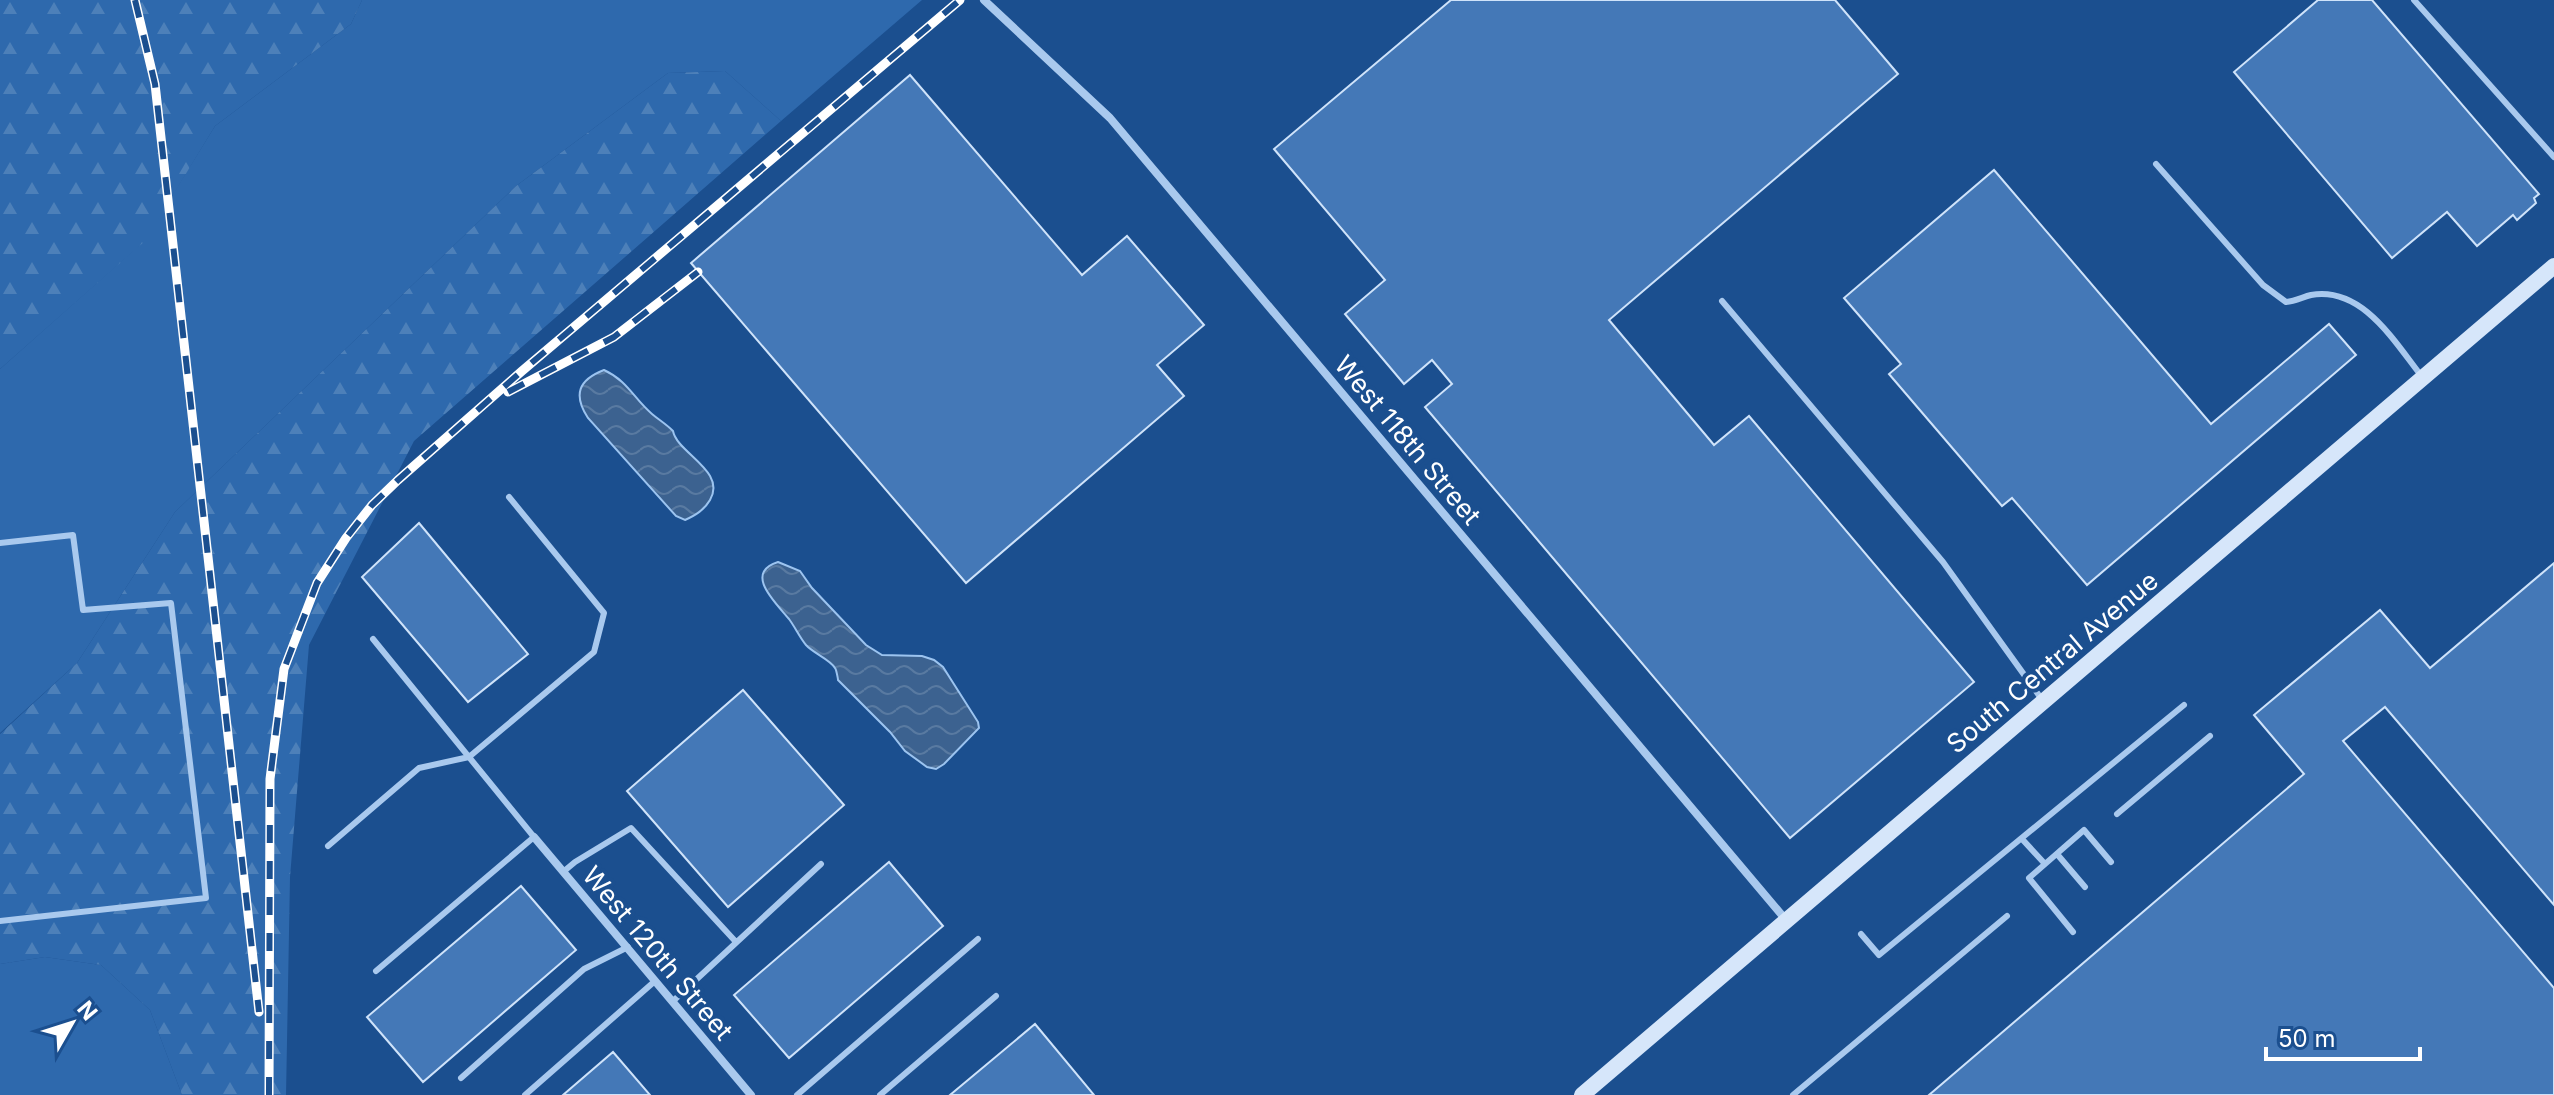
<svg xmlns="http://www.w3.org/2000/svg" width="2554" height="1095" font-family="Inter,sans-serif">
<defs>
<pattern id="forest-firs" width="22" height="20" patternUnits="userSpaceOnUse" patternTransform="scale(2)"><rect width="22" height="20" fill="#2e69ad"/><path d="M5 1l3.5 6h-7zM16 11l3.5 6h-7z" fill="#4d80b9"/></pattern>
<pattern id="water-waves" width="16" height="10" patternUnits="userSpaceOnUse" patternTransform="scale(2)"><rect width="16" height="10" fill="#3c6290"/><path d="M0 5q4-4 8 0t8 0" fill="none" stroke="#597aa1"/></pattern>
</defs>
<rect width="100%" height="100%" fill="#1b4f8f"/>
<!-- green -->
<path fill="#2e69ad" d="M362 0H922L781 121 725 71 668 73 516 186 175 512 77 663 0 733V369L144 241 215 126 351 24Z
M45 957 101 965 150 1010 182 1095H0V964Z"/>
<!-- forest -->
<path fill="url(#forest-firs)" d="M0 0H362L351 24 215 126 145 241 0 369Z
M725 71 781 121 414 441 309 645 290 877 286 1095H182L150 1010 101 965 45 957 0 964V734L77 663 175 512 516 186 668 73Z"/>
<!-- water -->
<path fill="url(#water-waves)" stroke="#9cc4f0" stroke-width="2" d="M604 370C628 381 634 399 652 414 659 420 666 424 673 431 677 453 727 471 710 500 704 510 696 515 685 520L676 516 588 418C573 395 578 380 604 370Z
M778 562 800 571 812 588 866 645 882 655 922 656 934 660 943 667 978 722 979 728 944 764 936 769 927 767 905 751 890 732 838 680C838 679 836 668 835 668 831 660 813 653 806 645 800 638 795 627 789 619 776 603 743 573 778 562Z"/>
<!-- building -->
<path fill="#4478b7" stroke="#cfe3fa" stroke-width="2" d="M1451 0H1835L1898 74 1609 320 1714 445 1749 416 1974 682 1790 838 1425 407 1452 384 1432 360 1404 384 1345 314 1385 280 1274 149Z
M2318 0H2372L2539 194 2534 198 2536 203 2517 220 2513 215 2477 246 2447 212 2392 258 2234 72Z
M910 75 1082 275 1127 236 1204 325 1157 365 1184 396 966 583 691 263Z
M1994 170 2211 424 2329 324 2356 355 2087 585 2012 498 2002 506 1889 374 1901 364 1844 298Z
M419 523 528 654 468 702 362 577Z
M2554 563V905L2385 707 2343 741 2554 988V1095H1929L2304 774 2254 715 2380 610 2430 668Z
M743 690 844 805 728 907 627 791Z
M889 862 943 926 789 1058 734 995Z
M521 886 576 950 423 1082 367 1017Z
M1035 1024 1094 1095H950Z
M613 1052 650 1095H563Z"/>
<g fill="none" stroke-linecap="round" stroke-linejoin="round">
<!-- lane -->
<path stroke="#a9c9ee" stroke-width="6" d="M2414 0 2554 157
M2156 164 2263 285 2286 302C2295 301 2303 297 2311 295 2363 286 2395 343 2423 378
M1722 301 1943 562 2043 701
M0 543 73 535 83 610 171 603 206 898 0 921
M373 639 534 837 376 971
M2117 814 2210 736
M2022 839 2045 864
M328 846 419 768 469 757 594 652 604 613 509 497
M2057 854 2085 887
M563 872 575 862 631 828 736 942
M2073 932 2029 878 2084 830 2111 862
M1861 934 1879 955 2184 705
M672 1002 821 864
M461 1078 584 969 628 947
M525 1095 655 981
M797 1095 978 939
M880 1095 996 996
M1793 1095 2007 916"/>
<!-- street -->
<path stroke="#a9c9ee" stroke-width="8" d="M984 0 1110 118 1786 920
M534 837 751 1095"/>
<!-- secondary -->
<path stroke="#d6e6fa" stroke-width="16" d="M1582 1095 2554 266"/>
<defs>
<path id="rail" d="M135 0 155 84 259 1012
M508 392 614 337 698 272
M269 1095 270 779 284 669 317 583 346 538 372 505 398 480 522 371 960 0"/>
</defs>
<!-- rail casing -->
<use href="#rail" stroke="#fff" stroke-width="9"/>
<!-- rail -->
<use href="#rail" stroke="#1b4f8f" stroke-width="6" stroke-dasharray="18" stroke-linecap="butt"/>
</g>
<g text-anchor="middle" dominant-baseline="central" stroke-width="8" stroke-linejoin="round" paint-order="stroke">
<!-- street labels -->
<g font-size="26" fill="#fff" stroke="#1b4f8f">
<text transform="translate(1408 440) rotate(50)">West 118th Street</text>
<text transform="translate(2052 662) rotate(-40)">South Central Avenue</text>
<text transform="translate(658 953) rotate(50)">West 120th Street</text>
</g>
</g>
<!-- north arrow -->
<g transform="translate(72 1023) rotate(51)" stroke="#1b4f8f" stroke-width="6" paint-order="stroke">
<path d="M0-6L14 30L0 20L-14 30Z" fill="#ffffff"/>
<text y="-12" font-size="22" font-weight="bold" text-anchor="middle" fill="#ffffff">N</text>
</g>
<!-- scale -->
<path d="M2266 1047v12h154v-12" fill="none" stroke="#ffffff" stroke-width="4"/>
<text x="2278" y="1047" font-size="24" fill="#ffffff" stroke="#1b4f8f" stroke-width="6" paint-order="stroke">50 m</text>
</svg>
